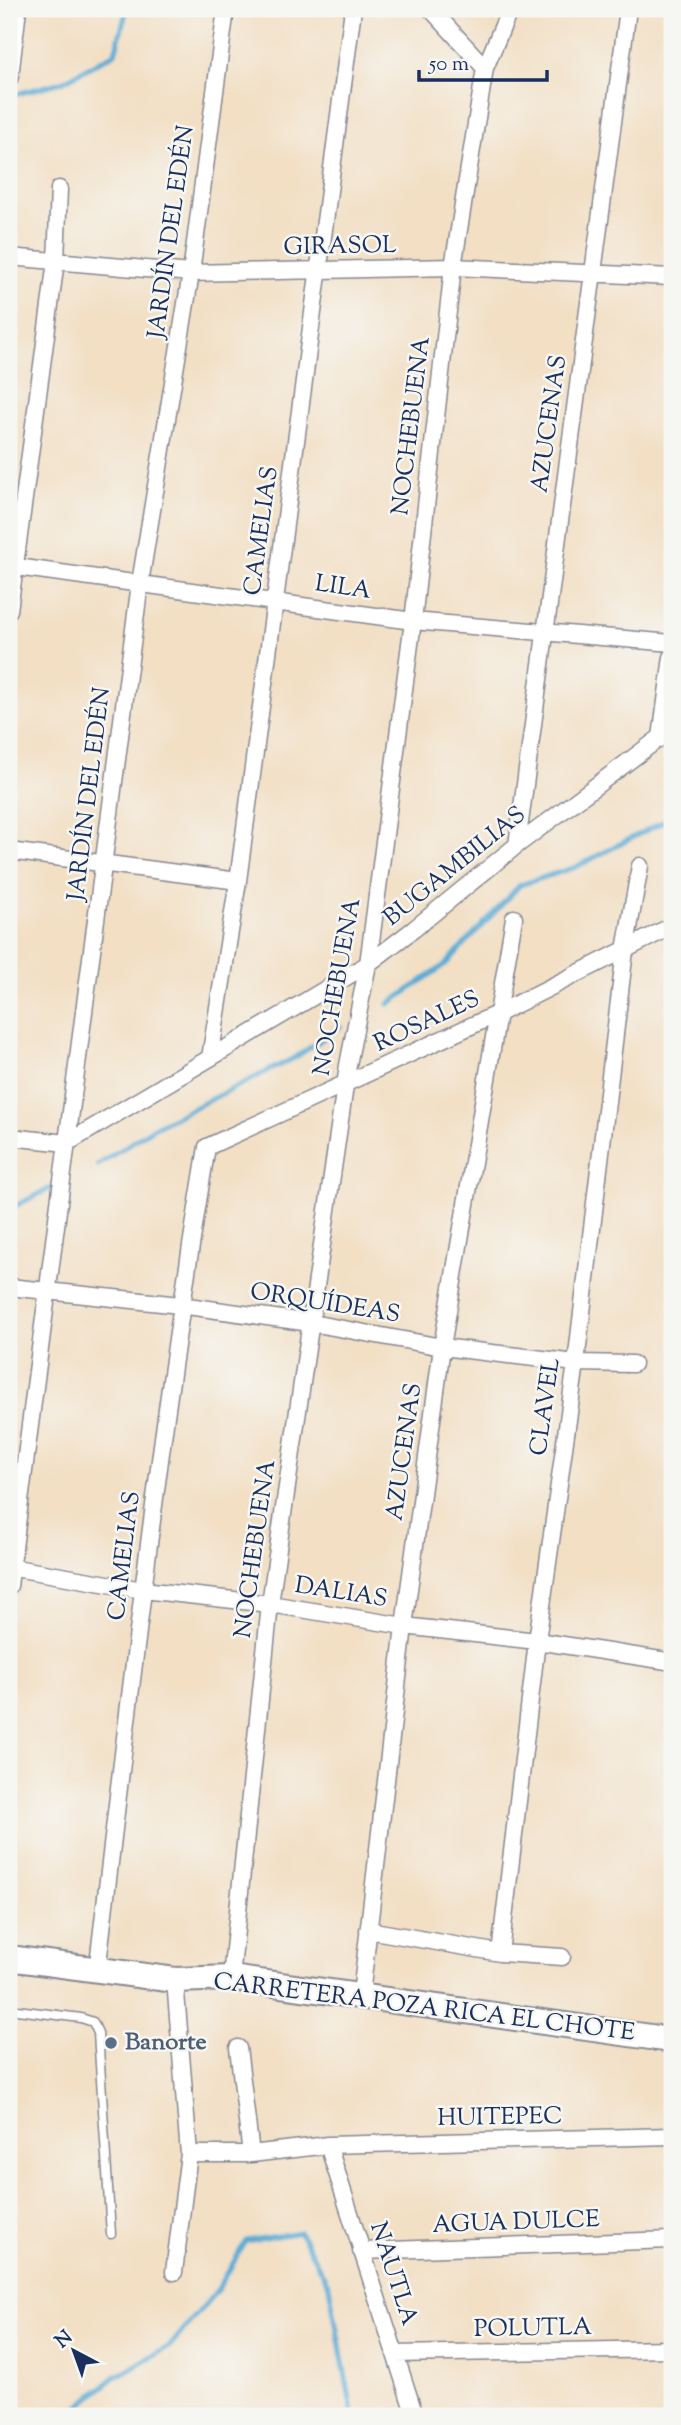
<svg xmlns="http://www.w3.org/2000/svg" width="681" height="2425" font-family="'Sorts Mill Goudy',serif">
<rect width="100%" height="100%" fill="#f6f6f2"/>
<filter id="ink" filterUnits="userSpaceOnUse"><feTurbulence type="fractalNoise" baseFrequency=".0143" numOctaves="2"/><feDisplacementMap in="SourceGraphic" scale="14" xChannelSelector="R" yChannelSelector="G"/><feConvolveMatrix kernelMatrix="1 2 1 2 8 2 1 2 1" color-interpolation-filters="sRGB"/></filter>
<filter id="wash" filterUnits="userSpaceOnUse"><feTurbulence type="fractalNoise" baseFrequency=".00686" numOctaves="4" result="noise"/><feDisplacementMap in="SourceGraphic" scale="28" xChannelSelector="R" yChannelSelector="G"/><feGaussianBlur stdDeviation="1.57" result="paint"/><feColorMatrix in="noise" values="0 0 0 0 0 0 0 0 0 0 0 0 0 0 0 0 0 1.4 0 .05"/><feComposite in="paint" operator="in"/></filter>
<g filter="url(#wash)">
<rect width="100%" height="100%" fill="#f2dfc4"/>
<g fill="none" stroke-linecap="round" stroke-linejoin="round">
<!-- stream -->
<path stroke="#5aabd5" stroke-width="5" d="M9 96 62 82 115 53 127 9
M389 1004 446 964 520 885 576 867 672 817
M98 1165 153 1128 296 1057 340 1027
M9 1209 53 1187
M67 2416 115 2377 170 2346 218 2289 246 2241 300 2232 329 2286 353 2416"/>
</g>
</g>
<g filter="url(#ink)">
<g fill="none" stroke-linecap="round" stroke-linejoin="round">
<defs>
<path id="service" d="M9 2009 81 2018 93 2022 98 2033 111 2234"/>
<path id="minor" d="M431 9 485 68
M10 77 18 9
M9 257 191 273 453 267 672 277
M9 566 413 621 672 643
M9 610 56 261 59 189
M517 845 628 9
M9 851 238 881
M210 1058 238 881 353 9
M9 1137 67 1143 368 964 414 929 517 845 661 737 672 657
M9 1287 180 1305 311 1323 442 1347 576 1363 633 1364
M9 1567 143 1590 270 1604 404 1626 537 1641 667 1661
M9 1586 140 583 191 273 226 9
M368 1930 500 1953 562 1957
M500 1953 537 1641 576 1363 625 950 640 866
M97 1972C130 1696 161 1420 207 1147L499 1013 672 926
M231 1978 270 1604 348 1065 368 964 413 621 453 267 485 68 510 9
M361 1995 404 1626 442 1347 514 918
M238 2048 251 2154
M328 2145 415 2416
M189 2154H251L328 2145 672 2136
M361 2251 672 2240
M174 2272 189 2154 175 1980
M395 2354 672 2349"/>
<path id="primary" d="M9 1958 175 1980 231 1978 672 2040"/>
</defs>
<!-- service casing -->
<use href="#service" stroke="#868791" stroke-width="11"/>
<!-- minor casing -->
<use href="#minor" stroke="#868791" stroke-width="19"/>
<!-- primary casing -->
<use href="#primary" stroke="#868791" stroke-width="28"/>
<!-- service -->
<use href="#service" stroke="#fff" stroke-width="8"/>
<!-- minor -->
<use href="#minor" stroke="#fff" stroke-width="16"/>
<!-- primary -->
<use href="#primary" stroke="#fff" stroke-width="24"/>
</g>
</g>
<!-- markers -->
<circle fill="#5c6f8a" stroke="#f6f6f2" stroke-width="2.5" cx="111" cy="2043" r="7"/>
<g text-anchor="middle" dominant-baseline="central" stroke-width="5" stroke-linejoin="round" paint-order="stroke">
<!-- street labels -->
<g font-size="24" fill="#1b2f5e" stroke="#f6f6f2">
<text transform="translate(172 232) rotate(-82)">JARDÍN DEL EDÉN</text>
<text transform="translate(340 247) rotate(-1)">GIRASOL</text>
<text transform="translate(550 424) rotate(-82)">AZUCENAS</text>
<text transform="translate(412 426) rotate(-83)">NOCHEBUENA</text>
<text transform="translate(262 531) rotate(-82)">CAMELIAS</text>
<text transform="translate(343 588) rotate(8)">LILA</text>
<text transform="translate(90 794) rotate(-83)">JARDÍN DEL EDÉN</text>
<text transform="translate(455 867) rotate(-39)">BUGAMBILIAS</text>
<text transform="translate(338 987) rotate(-80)">NOCHEBUENA</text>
<text transform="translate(427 1022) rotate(-25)">ROSALES</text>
<text transform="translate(325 1304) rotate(9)">ORQUÍDEAS</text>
<text transform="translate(546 1407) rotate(-82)">CLAVEL</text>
<text transform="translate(405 1452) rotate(-82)">AZUCENAS</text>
<text transform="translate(256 1549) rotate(-82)">NOCHEBUENA</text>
<text transform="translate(125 1556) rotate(-83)">CAMELIAS</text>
<text transform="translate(341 1593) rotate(9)">DALIAS</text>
<text transform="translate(424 2008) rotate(7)">CARRETERA POZA RICA EL CHOTE</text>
<text transform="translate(500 2118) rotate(-1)">HUITEPEC</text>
<text transform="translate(516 2223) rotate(-2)">AGUA DULCE</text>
<text transform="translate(393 2274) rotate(72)">NAUTLA</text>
<text transform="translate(533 2329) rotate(-1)">POLUTLA</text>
</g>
<!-- service labels -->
<g font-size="24" font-weight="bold" fill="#4e5e75" stroke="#f6f6f2" text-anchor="start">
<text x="125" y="2043">Banorte</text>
</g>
</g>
<!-- margin -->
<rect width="681" height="2425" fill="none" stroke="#f6f6f2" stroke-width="35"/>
<!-- north arrow -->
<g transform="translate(74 2351) rotate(319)" stroke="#f6f6f2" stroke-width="5" paint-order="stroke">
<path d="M0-5L12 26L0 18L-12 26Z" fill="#1b2f5e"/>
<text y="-10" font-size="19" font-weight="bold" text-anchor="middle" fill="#1b2f5e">N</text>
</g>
<!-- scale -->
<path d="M419 70v10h128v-10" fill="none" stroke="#1b2f5e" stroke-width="3.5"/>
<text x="429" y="70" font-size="21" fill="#1b2f5e" stroke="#f6f6f2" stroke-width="5" paint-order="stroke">50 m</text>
</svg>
